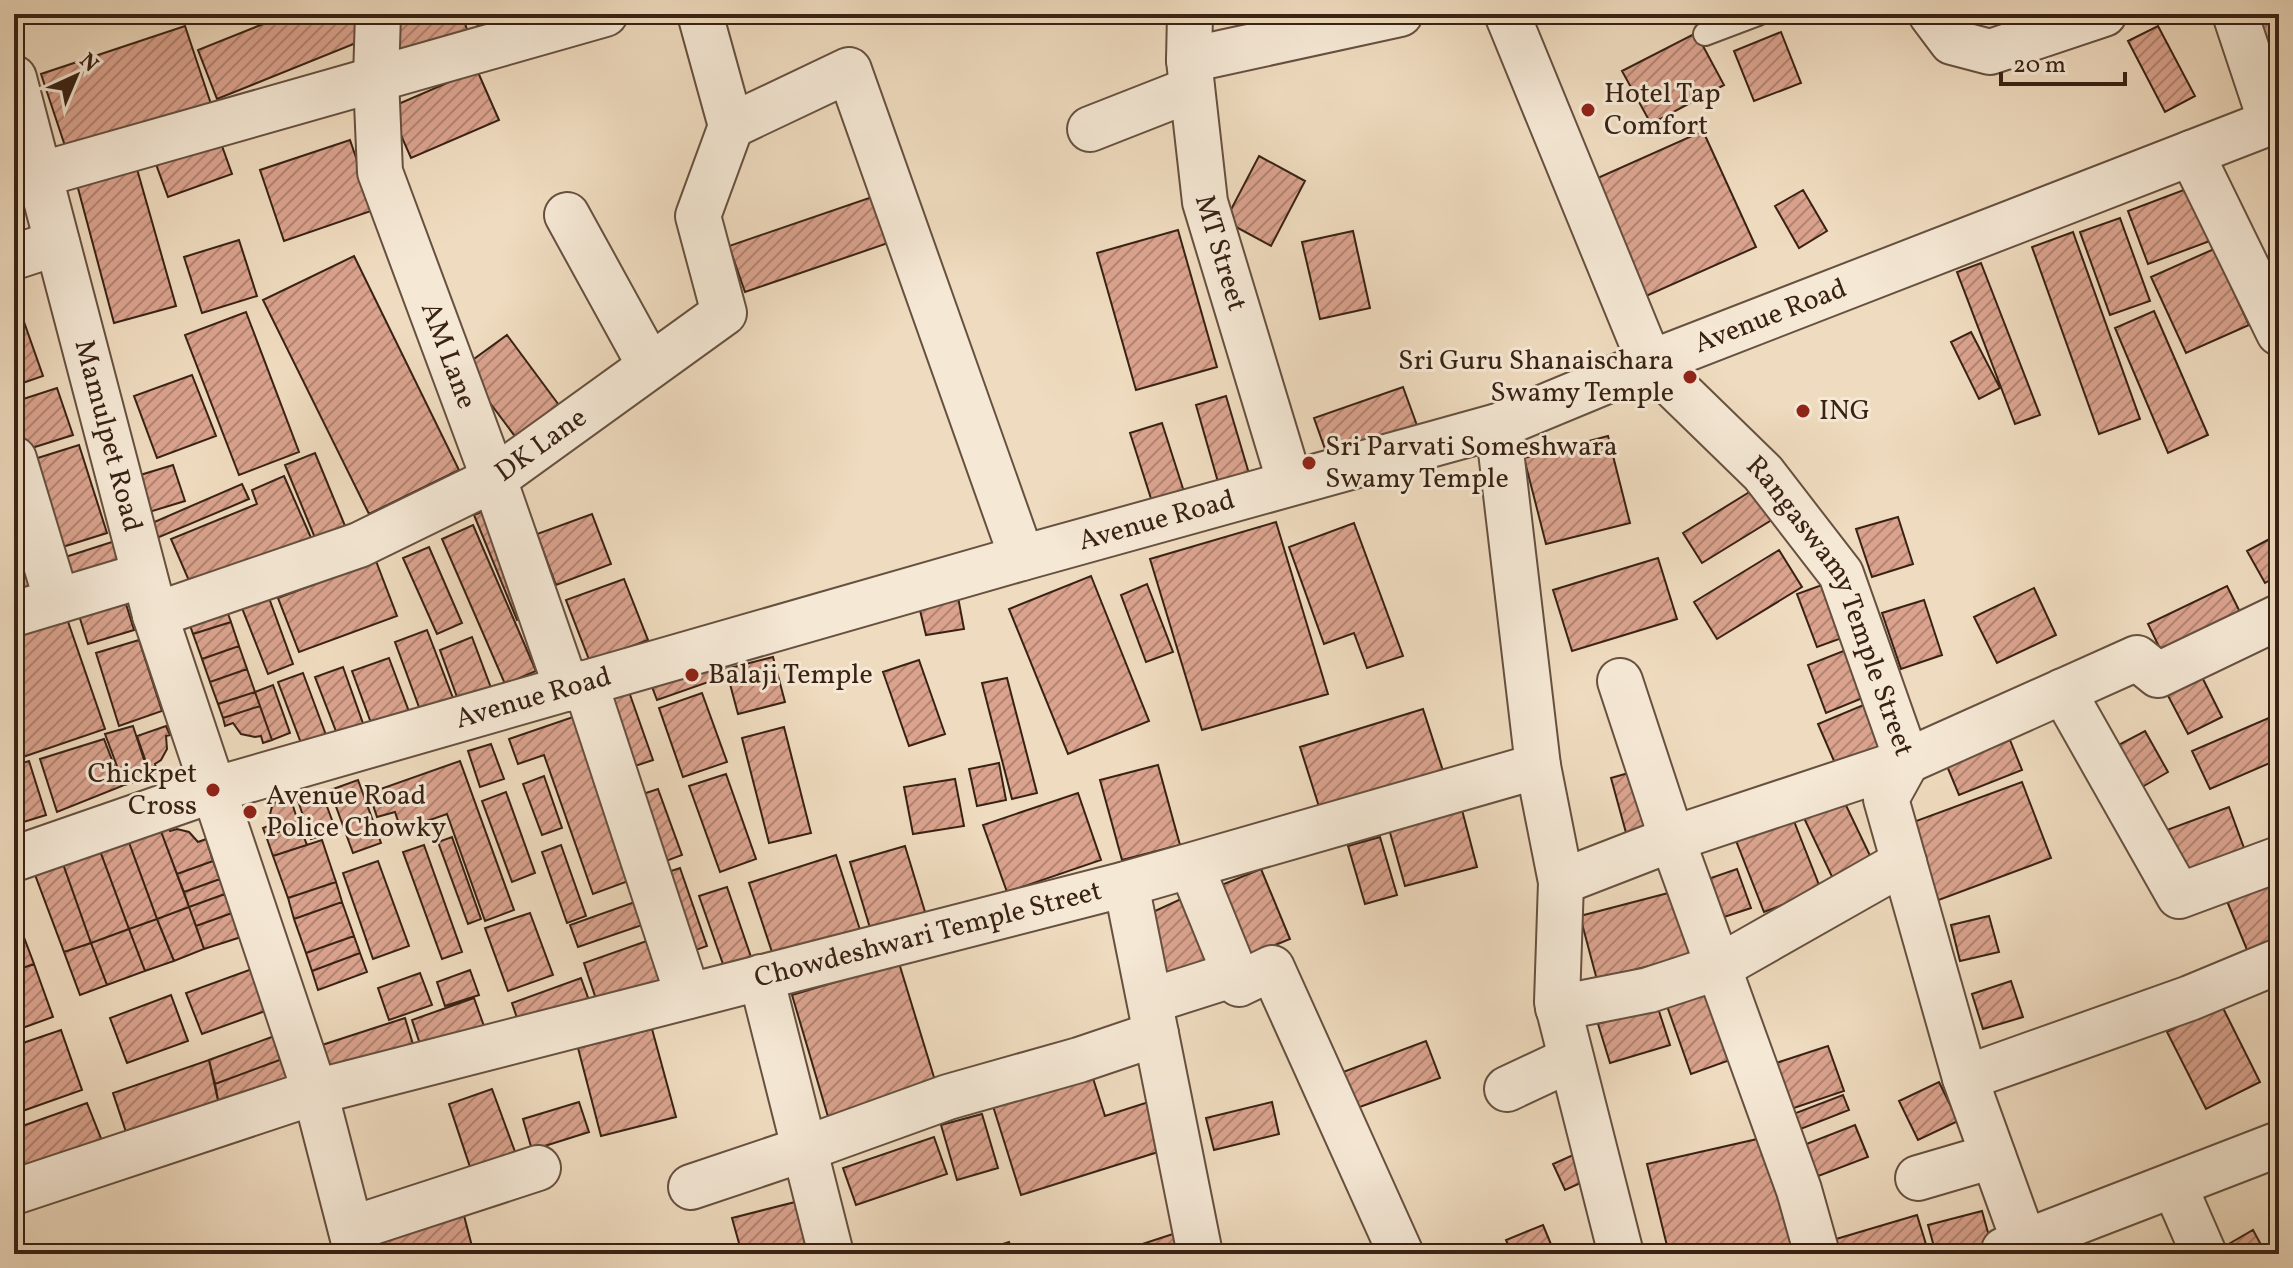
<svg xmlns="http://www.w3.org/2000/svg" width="2293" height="1268" font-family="Vollkorn,serif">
<defs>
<pattern id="building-hatch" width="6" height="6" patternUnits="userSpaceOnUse" patternTransform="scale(2)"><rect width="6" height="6" fill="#dba38e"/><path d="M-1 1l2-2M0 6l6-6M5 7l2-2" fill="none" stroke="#b38473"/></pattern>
</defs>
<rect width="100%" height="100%" fill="#efdbbf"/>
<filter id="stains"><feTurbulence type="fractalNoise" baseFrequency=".0025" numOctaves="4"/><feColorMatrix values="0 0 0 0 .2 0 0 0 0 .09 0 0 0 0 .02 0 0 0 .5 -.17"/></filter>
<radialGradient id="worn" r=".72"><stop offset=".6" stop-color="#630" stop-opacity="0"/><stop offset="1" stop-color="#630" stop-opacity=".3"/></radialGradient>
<!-- building -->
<path fill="url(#building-hatch)" stroke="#392214" stroke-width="2" d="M288 14H361L371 37 217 99 198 50Z
M391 14H462L470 39 390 64Z
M474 14H517L520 24 481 36Z
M2255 14H2279V69Z
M185 26 213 110 69 158 41 74Z
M2158 26 2195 96 2165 112 2128 41Z
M1781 32 1801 83 1754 101 1734 51Z
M1696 33 1724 85 1651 124 1622 71Z
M477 70 499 120 411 158 389 108Z
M1703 131 1756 247 1644 297 1591 181Z
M217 132 232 174 168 197 153 156Z
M350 140 374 210 284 241 260 170Z
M1259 156 1305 181 1271 246 1225 221Z
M135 162 176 306 114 323 75 177Z
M2189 188 2210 241 2148 264 2128 211Z
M1803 190 1827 231 1799 248 1775 206Z
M878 195 894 241 745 292 729 246Z
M2120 218 2150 301 2110 315 2080 232Z
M1178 230 1217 367 1136 390 1097 253Z
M1353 231 1370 308 1320 319 1302 242Z
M2073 232 2140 419 2099 434 2032 247Z
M239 240 257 296 202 313 184 257Z
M2214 249 2249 325 2186 353 2151 277Z
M354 256 459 470 369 514 263 300Z
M1981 263 2040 415 2015 424 1957 272Z
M17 302 43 376 14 386V303Z
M2154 311 2208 435 2168 453 2115 328Z
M246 312 299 452 239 475 185 335Z
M1971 332 2000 388 1979 399 1951 342Z
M507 335 570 420 526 451 463 367Z
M192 375 216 436 157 458 134 396Z
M1403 387 1419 431 1330 463 1314 418Z
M57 388 73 435 19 452 14 437V402Z
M1226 396 1253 487 1222 496 1196 405Z
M1162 423 1186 498 1154 508 1130 433Z
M1608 436 1630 523 1546 544 1524 458Z
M79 445 107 533 53 550 25 462Z
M315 453 350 538 320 550 285 465Z
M173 465 185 501 149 512 137 476Z
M284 476 312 540 193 590 171 539 257 504 252 490Z
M1764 483 1783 513 1702 563 1683 533Z
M242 484 249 499 157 538 152 523Z
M496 506 539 611 517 620 474 515Z
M592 514 611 564 556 585 537 534Z
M1898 517 1913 564 1872 577 1856 529Z
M14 519 43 604 14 613Z
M1276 522 1328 694 1202 730 1150 559Z
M1354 523 1403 656 1367 668 1354 633 1324 644 1289 547Z
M473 525 536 671 505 684 442 539Z
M2279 534V575L2265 583 2247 551Z
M115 541 125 574 63 593 53 561Z
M429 547 462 623 437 634 403 558Z
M1779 550 1802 587 1717 639 1694 602Z
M1658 558 1677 619 1572 651 1553 590Z
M376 561 397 616 299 652 278 598Z
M1091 576 1149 721 1068 754 1009 609Z
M624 579 648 640 590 662 566 600Z
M1833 581 1853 634 1817 647 1797 594Z
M1147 584 1173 652 1146 662 1121 595Z
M2227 586 2243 618 2164 657 2148 624Z
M2034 588 2056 635 1997 663 1974 617Z
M122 591 134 630 88 644 76 606Z
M957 592 964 629 926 635 918 602Z
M269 598 293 664 268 674 242 608Z
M223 600 231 622 193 634 186 614Z
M1924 600 1942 655 1901 669 1882 613Z
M64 610 105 729 14 760V627Z
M231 622 239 646 202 659 193 634Z
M427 630 456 706 423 718 395 642Z
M472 637 494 696 461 708 440 650Z
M139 640 162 711 119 726 96 653Z
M239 646 247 669 210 682 202 659Z
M1856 646 1875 693 1826 713 1808 665Z
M773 657 785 702 738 714 726 669Z
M389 658 411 717 374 731 352 671Z
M919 660 945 734 909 746 883 672Z
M711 664 717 679 657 700 651 684Z
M343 667 365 729 339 739 315 677Z
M247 669 255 692 218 704 210 682Z
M303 673 326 735 301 743 278 682Z
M2200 673 2222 717 2188 734 2165 690Z
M1007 678 1037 793 1012 799 982 683Z
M273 685 290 733 272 740 255 692Z
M628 689 653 760 623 770 598 699Z
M255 692 260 706 223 718 218 704Z
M702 693 727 762 683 777 659 708Z
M1873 701 1895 755 1841 777 1818 724Z
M260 706 272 740 263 743 261 736 255 737 241 734 233 723 225 726 223 718Z
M1423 709 1445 777 1322 816 1300 747Z
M2278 714 2279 759 2210 789 2192 751Z
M576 716 634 879 593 894 544 755 518 764 509 739Z
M133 726 150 778 124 785 105 734Z
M166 726 170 735 166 736 167 749 161 760 155 764 157 772 150 774 137 736Z
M784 727 811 833 769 843 742 738Z
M2145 731 2168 772 2137 790 2113 748Z
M104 739 122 786 57 812 40 759Z
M2010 740 2022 770 1959 795 1947 766Z
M491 744 504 779 480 787 468 751Z
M29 761 46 815 14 825V766Z
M460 761 514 910 485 921 447 814 401 830 395 812 377 817 369 793Z
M999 763 1006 800 977 806 969 769Z
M1158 765 1180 845 1122 860 1100 780Z
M1639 770 1656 832 1628 840 1611 778Z
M726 774 756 859 720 872 689 786Z
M544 776 562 828 542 835 523 784Z
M955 779 964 826 913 834 904 787Z
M358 780 381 843 353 853 330 790Z
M2022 782 2051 858 1936 901 1908 824Z
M287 787 299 825 266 836 263 828 271 825 269 819 272 806 282 797 279 789Z
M658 789 682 855 658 864 634 797Z
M321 790 336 831 311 839 297 798Z
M506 792 535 873 512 882 482 801Z
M1078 793 1101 860 1007 892 983 825Z
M1842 797 1875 866 1836 885 1803 816Z
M2229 807 2248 859 2183 883 2164 831Z
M1462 810 1477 867 1405 886 1389 829Z
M1790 811 1821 890 1764 912 1733 833Z
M167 824 170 831 177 829 189 832 198 842 206 839 213 861 177 874 159 826Z
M299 825 307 845 273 856 266 836Z
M159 826 189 907 157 919 127 837Z
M127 837 157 919 129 929 99 848Z
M452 837 481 919 468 924 438 842Z
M1380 837 1397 895 1365 904 1348 846Z
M322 840 336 882 288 898 273 856Z
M424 845 462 952 442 959 403 852Z
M561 845 586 916 567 923 542 852Z
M905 846 929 925 874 941 850 862Z
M99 848 129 929 91 943 62 861Z
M836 855 861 933 775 961 749 883Z
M62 861 91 943 64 952 34 872Z
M213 861 220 879 184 892 177 874Z
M378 861 409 946 373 959 343 873Z
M2279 867V951L2252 962 2222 889Z
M680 868 707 946 682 955 653 877Z
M1261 869 1290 939 1238 960 1209 890Z
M1737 869 1751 908 1715 920 1702 881Z
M220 879 225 894 189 907 184 892Z
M336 882 342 902 294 919 288 898Z
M727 887 751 957 724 967 699 896Z
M1676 891 1693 954 1597 980 1580 916Z
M1194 893 1227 968 1175 991 1142 917Z
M225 894 232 913 196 926 189 907Z
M646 898 654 921 578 947 570 925Z
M342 902 354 936 306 953 294 919Z
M189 907 204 949 174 961 157 919Z
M14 911 34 964 14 971Z
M232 913 241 937 204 949 196 926Z
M530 913 553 975 508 991 485 928Z
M1989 916 1999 952 1960 961 1951 925Z
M157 919 174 961 145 971 129 929Z
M129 929 145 971 107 985 91 943Z
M354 936 360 953 312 971 306 953Z
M658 937 675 985 600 1011 584 963Z
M91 943 107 985 80 995 64 952Z
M360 953 367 972 318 990 312 971Z
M899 963 937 1087 829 1120 792 995Z
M34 964 53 1017 14 1031V971Z
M252 969 268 1010 202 1034 186 993Z
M470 970 479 995 445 1006 437 982Z
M420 973 432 1005 389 1020 378 988Z
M581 978 591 1006 521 1030 512 1003Z
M2011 981 2023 1017 1983 1029 1972 994Z
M1720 987 1744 1055 1691 1074 1667 1006Z
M171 995 188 1041 127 1063 110 1018Z
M474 998 485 1029 422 1050 412 1020Z
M2221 1004 2260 1082 2206 1109 2167 1032Z
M1657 1005 1670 1045 1610 1063 1598 1024Z
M405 1018 416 1054 331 1081 319 1046Z
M652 1029 676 1117 601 1136 578 1048Z
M61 1030 82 1090 14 1114V1046Z
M277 1035 285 1058 215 1084 209 1060Z
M1426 1041 1440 1078 1357 1108 1343 1072Z
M1828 1046 1844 1091 1788 1110 1773 1064Z
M285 1058 293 1079 219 1105 215 1084Z
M209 1060 219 1105 128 1138 113 1093Z
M1091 1072 1105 1116 1158 1099 1174 1147 1021 1195 992 1103Z
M1939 1082 1958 1121 1918 1140 1899 1101Z
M492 1089 518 1160 473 1176 449 1104Z
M1843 1095 1849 1110 1793 1132 1788 1116Z
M579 1102 589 1132 532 1150 523 1119Z
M1272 1102 1279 1134 1214 1150 1206 1118Z
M87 1103 104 1146 14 1179V1129Z
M982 1114 998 1168 957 1180 941 1125Z
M1855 1125 1868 1157 1808 1180 1796 1148Z
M1775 1135 1803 1254H1669L1647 1164Z
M934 1137 947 1174 856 1205 843 1168Z
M1582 1151 1594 1177 1565 1190 1553 1164Z
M811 1198 826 1254H742L732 1218Z
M462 1208 474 1254H378L372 1232Z
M1982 1211 1994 1254H1936L1928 1225Z
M1917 1215 1929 1254H1829L1826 1242Z
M1543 1225 1555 1254H1512L1506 1240Z
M2253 1230 2266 1254H2223L2220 1249Z
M1182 1231 1190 1254 1115 1253Z
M1009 1242 1013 1254H972Z
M2088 1245 2090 1254H2059V1251Z"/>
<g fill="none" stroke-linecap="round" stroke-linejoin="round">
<defs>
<path id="service" d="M1705 34 1758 14"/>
<g id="minor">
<path id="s1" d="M378 14 376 79 380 172 494 479 567 689"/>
<path d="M700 14 731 126"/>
<path id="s2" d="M1190 14 1189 60 1205 202 1290 483"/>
<path id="s3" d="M1507 14 1650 363 1763 473 1841 574 1907 761 1886 799 1965 1078 2025 1244"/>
<path d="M1931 14 1952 42 1990 52 2104 14"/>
<path d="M2235 14 2271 122"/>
<path d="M1189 60 1400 14"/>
<path d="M731 126 849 70 1022 558"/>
<path d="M1090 129 1192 89"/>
<path d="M2191 153 2279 333"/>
<path d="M39 175 605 14"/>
<path d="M567 215 650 366"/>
<path d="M14 257 57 243"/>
<path d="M1498 426 1538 766 1561 882 1557 1002 1621 1254"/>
<path d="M14 459 57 601"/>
<path d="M14 614 144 575"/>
<path id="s4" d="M155 615 359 545 494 479 724 313 698 216 731 126"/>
<path d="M1620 681 1672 839 1799 1190 1817 1254"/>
<path d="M585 683 688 996"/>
<path d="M2063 691 2179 896 2279 859"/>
<path d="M1191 866 1239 984 1272 968 1401 1254"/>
<path d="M1561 882 1672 839 1907 761 2137 658 2158 675 2279 617"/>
<path d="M1126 884 1200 1254"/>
<path d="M761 977 831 1254"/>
<path d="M1150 1001 1235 974"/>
<path d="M1558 1008 1649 990 1719 967 1904 862"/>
<path d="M1965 1078 2190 998 2279 961"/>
<path d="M1507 1089 1571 1059"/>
<path d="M1918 1178 1993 1156"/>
<path d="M2174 1185 2204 1254"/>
<path d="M691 1187 804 1149 948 1097 1079 1060 1156 1034"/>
<path id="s5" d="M14 1192 315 1092 1126 884 1538 766"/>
<path d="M351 1229 538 1168"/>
<path d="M2004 1250 2279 1144"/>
</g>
<g id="tertiary">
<path id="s6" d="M14 78 155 615 315 1092 357 1254"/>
<path id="s7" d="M14 859 213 790 1022 558 1498 426 1650 363 2279 119"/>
</g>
</defs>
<!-- service casing -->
<use href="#service" stroke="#66503f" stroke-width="26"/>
<!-- minor casing -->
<use href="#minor" stroke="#66503f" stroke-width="48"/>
<!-- tertiary casing -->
<use href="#tertiary" stroke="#66503f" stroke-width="48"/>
<!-- service -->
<use href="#service" stroke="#f5e8d5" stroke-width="22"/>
<!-- minor -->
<use href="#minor" stroke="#f5e8d5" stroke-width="44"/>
<!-- tertiary -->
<use href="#tertiary" stroke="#f5e8d5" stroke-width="44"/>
</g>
<!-- markers -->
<g fill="#8f2418" stroke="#f5e8d5" stroke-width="3">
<circle cx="1588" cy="110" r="8"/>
<circle cx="1690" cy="377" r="8"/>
<circle cx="1803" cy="411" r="8"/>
<circle cx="1309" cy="463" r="8"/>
<circle cx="692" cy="675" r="8"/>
<circle cx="213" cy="790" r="8"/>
<circle cx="250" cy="812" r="8"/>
</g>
<g text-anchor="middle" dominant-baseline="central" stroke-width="6" stroke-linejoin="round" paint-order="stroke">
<!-- poi labels -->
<g font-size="28" fill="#392214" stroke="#f5e8d5" text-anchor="start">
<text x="1604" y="94">Hotel Tap<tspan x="1604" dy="32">Comfort</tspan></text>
<text x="1674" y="361" text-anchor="end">Sri Guru Shanaischara<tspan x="1674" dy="32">Swamy Temple</tspan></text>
<text x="1819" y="411">ING</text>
<text x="1325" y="447">Sri Parvati Someshwara<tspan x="1325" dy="32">Swamy Temple</tspan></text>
<text x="708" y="675">Balaji Temple</text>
<text x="197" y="774" text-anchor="end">Chickpet<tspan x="197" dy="32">Cross</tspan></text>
<text x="266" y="796">Avenue Road<tspan x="266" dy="32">Police Chowky</tspan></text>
</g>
<!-- street labels -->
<g font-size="28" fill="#392214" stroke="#f5e8d5">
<text stroke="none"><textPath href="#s2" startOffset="242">MT Street</textPath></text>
<text stroke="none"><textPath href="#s7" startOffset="1840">Avenue Road</textPath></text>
<text stroke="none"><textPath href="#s1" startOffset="354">AM Lane</textPath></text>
<text stroke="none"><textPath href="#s6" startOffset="370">Mamulpet Road</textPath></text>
<text stroke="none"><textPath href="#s4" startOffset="424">DK Lane</textPath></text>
<text stroke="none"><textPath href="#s7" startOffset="1192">Avenue Road</textPath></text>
<text stroke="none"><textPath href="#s3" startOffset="686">Rangaswamy Temple Street</textPath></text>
<text stroke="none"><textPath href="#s7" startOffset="544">Avenue Road</textPath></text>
<text stroke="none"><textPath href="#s5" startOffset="950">Chowdeshwari Temple Street</textPath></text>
</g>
</g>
<!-- margin -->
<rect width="2293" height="1268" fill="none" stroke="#efdbbf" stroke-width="48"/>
<rect x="16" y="16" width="2261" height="1236" fill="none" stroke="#392214" stroke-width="4"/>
<rect x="24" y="24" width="2245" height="1220" fill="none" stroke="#392214" stroke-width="2"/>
<!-- north arrow -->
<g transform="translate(76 76) rotate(44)" stroke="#f5e8d5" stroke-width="6" paint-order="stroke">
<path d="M0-6L14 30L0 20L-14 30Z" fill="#392214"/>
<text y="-12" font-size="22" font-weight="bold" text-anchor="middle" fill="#392214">N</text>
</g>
<!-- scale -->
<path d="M2001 72v12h124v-12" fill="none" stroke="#392214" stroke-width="4"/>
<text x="2013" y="72" font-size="24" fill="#392214" stroke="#f5e8d5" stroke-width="6" paint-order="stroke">20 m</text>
<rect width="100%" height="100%" filter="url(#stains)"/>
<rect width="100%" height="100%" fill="url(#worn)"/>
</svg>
